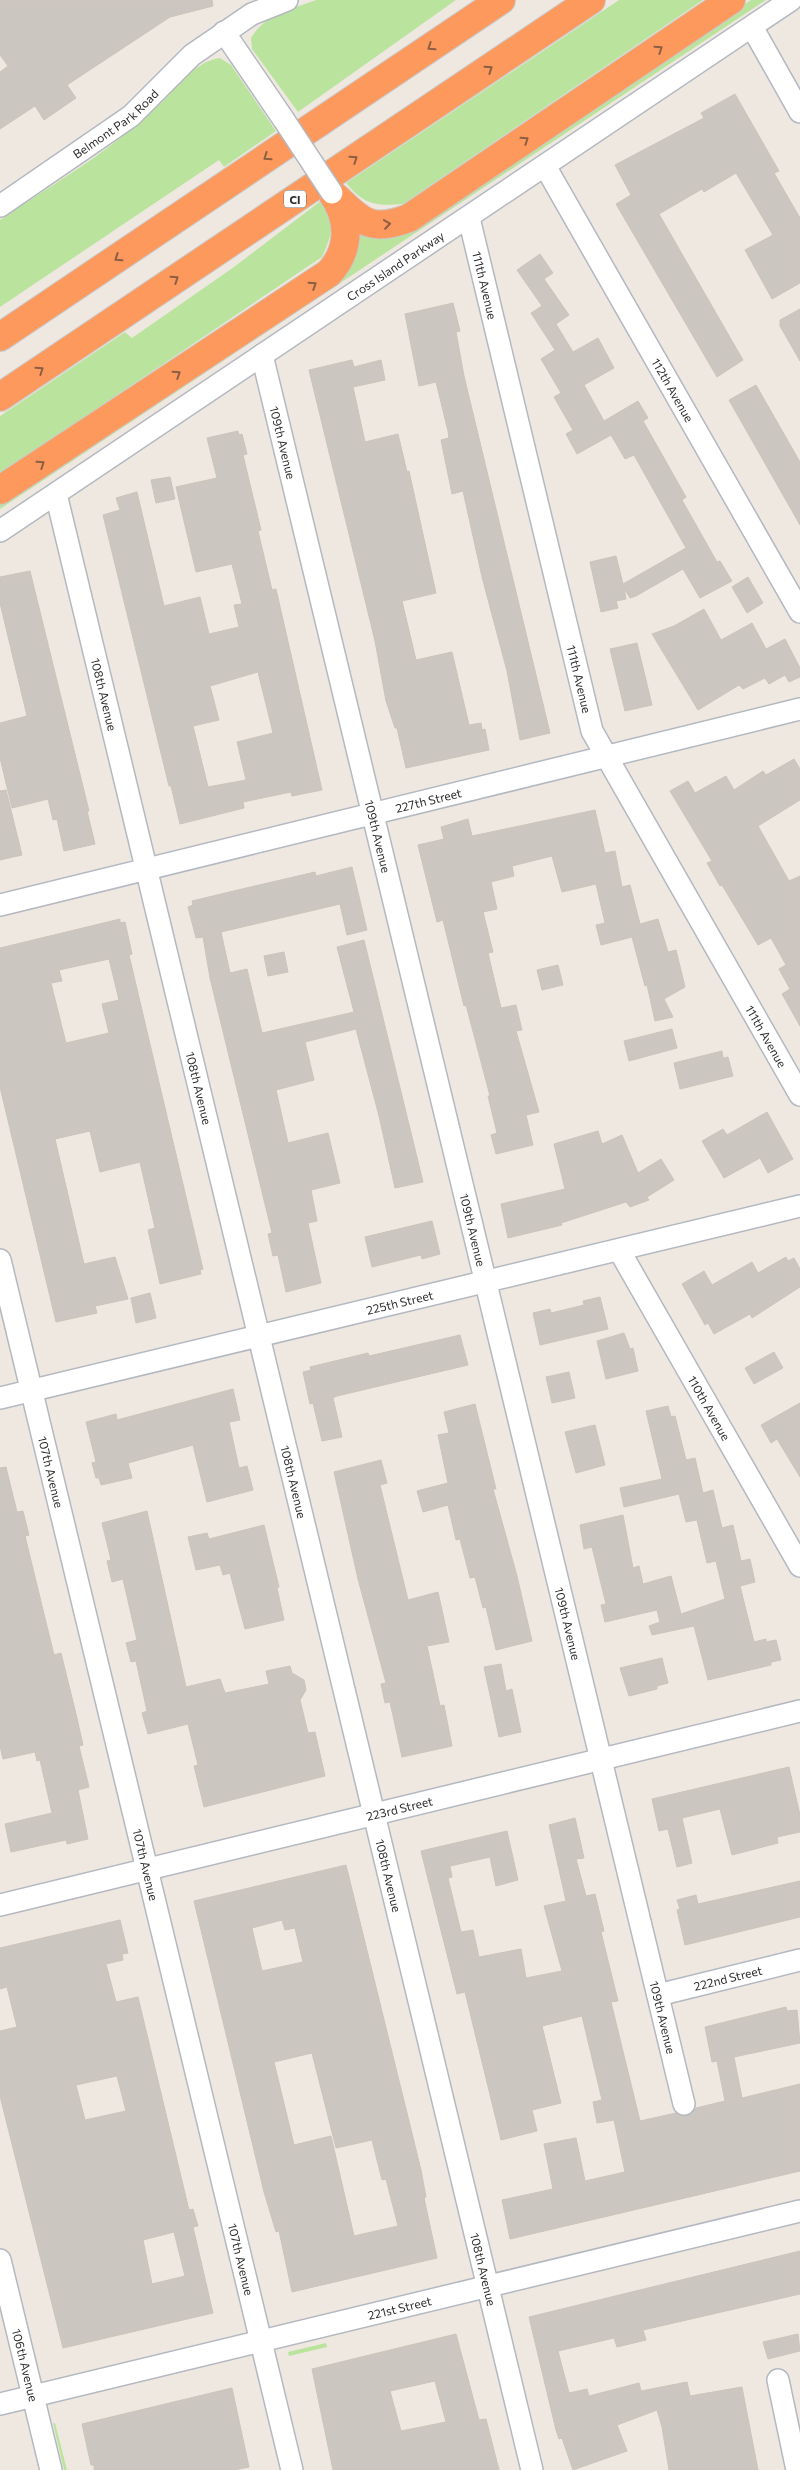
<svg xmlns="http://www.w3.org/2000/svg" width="800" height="2470" font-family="Commissioner,sans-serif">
<rect width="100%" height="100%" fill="#efe8e1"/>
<!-- green -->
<path fill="#bae49e" d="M316 0H456L298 112 252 49 251 38C265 14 292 9 316 0Z
M619 0H703L403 204C376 206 364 205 346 183Z
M751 0H766L0 509V500L326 287 358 232 427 220Z
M220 58 231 65 276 131 224 167 219 160 0 307V220C56 182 118 147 166 98 181 82 197 61 220 58Z
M322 200C338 219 331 237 322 257L0 474V416L125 332 132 338 234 267Z
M326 2343 327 2347 289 2356 288 2352Z
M53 2423H55L67 2470H64Z"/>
<!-- building -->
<path fill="#cbc6bf" stroke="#cbc4ba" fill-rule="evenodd" d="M0 0H212L213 6 170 17 67 85 76 98 44 120 35 106 0 129V72L8 66 0 55Z
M735 94 779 171 774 173 800 218V283L772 299 745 250 773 235 736 173 704 192 702 189 659 214 743 360 717 377 616 204 631 195 615 165 704 118 701 113Z
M540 254 553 273 544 279 569 315 556 324 573 352 598 338 614 368 584 385 604 421 638 401 648 418 643 421 686 497 682 500 717 562 720 561 732 581 700 598 683 569 636 596 630 598 624 588 626 599 616 601 618 608 601 612 590 562 616 556 623 584 686 548 634 455 625 459 611 435 577 454 566 434 573 430 554 397 561 393 541 359 555 350 531 313 542 306 517 270Z
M453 303 460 331 456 332 464 376 550 733 520 740 507 671 482 577 463 491 452 494 441 440 449 438 448 431 436 382 419 386 405 314Z
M800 309V361L780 326V320Z
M352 360 354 367 381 360 385 380 353 387 365 442 398 434 407 472 409 471 436 593 402 601 416 660 452 652 469 725 481 723 482 730 485 729 489 750 406 768 397 728H395L386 701 375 641 309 370Z
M756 385 800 462V525L729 400Z
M238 431 239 435 242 434 247 454 243 455 261 530 258 531 272 590 276 589 284 624 322 790 292 796 291 792 243 802 244 808 180 824 171 786H169L103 515 120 510 116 498 137 492 164 606 200 597 209 634 239 627 234 605 242 604 232 564 196 572 176 487 217 478 207 438ZM258 672 273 733 237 742 246 780 208 787 193 726 219 720 210 686Z
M170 477 175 499 156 503 151 480Z
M30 571 89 811H87L95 844 64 851 57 819 53 820 48 799 12 808 0 758V723L27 716 0 603V577Z
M748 577 763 603 747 613 732 587Z
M704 609 721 640 752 623 766 649 785 639 800 668V677L789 682 785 675 769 684 765 678 743 689 739 685 698 710 652 634 674 626Z
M637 643 652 705 625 711 610 649Z
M794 759 800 769V800L758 826 789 881 800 876V1026L782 994 790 989 779 969 786 965 771 938 758 945 722 885 720 886 707 863 712 861 670 791 688 781 695 793 726 776 734 790 763 771 766 775Z
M6 790 22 855 0 860V791Z
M595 810 605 853 615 851 622 887 630 885 640 924 658 919 668 952 676 950 685 987 664 999 673 1017 655 1021 647 985 645 986 632 937 601 945 596 925 605 923 596 884 562 892 552 856 512 866 514 876 491 882 497 909 483 912 493 952 488 953 501 1008 516 1005 522 1030 516 1031 539 1112 526 1115 533 1145 496 1154 491 1135 497 1133 488 1096H490L466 1005 464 1006 443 920 437 922 418 845 444 839 441 827 468 819 472 836Z
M352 867 367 930 347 935 340 904 221 932 230 973 247 969 262 1033 354 1012 337 947 364 940 423 1182 395 1188 379 1116 356 1029 305 1042 314 1080 276 1090 288 1143 328 1133 340 1183 311 1190 317 1221 308 1223 321 1283 286 1292 278 1255 273 1256 268 1234 272 1233 210 978 203 937 196 938 188 907 193 905 192 901 242 889 315 872 316 876Z
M120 919V923L125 922 132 954 129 955 203 1269 200 1270 201 1274 160 1284 148 1230 155 1228 140 1162 100 1172 90 1131 55 1139 84 1264 115 1257 128 1299 95 1306 97 1313 56 1322 0 1087V948ZM109 959 119 1000 102 1004 109 1033 66 1043 51 983 62 981 59 970Z
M284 952 288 972 268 976 264 956Z
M558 965 563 985 542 990 537 970Z
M672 1029 677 1048 629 1061 624 1041Z
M722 1051 723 1058 728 1057 733 1076 680 1089 674 1063Z
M767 1112 793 1159 768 1173 760 1158 724 1178 702 1141 723 1129 727 1135Z
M598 1131 602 1144 622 1135 638 1173 661 1159 674 1180 647 1197 649 1200 630 1207 626 1202 561 1223 562 1225 508 1238 501 1204 565 1189 554 1144Z
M432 1221 440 1254 422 1259 421 1255 372 1267 365 1237Z
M786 1257 788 1261 794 1258 800 1269V1287L752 1318 750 1314 714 1334 708 1323 705 1325 682 1284 704 1271 712 1285 752 1262 758 1273Z
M150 1293 156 1318 136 1323 131 1298Z
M600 1297 608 1329 540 1345 533 1313 550 1309 551 1313 584 1305 583 1301Z
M624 1333 630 1349 633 1348 638 1371 606 1379 597 1341Z
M460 1335 468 1365 337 1396 333 1398 342 1437 322 1441 313 1403 310 1404 303 1372 311 1370 310 1367 368 1353 369 1356Z
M774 1352 783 1368 754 1384 745 1368Z
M569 1372 575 1398 552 1403 546 1377Z
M233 1389 240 1420 229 1422 239 1468 247 1466 253 1490 207 1502 193 1445 128 1463 132 1478 101 1485 99 1478H96L92 1463 96 1462 86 1422 116 1414 117 1420Z
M800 1403V1477L777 1439 771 1443 761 1425Z
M475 1404 496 1489H493L517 1576 532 1641 496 1650 486 1607 483 1608 475 1577 470 1578 460 1539 456 1540 448 1505 423 1512 417 1491 448 1483 438 1435 449 1433 444 1412Z
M668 1406 671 1417 675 1416 686 1460 695 1458 703 1493 713 1490 722 1528 733 1525 741 1561 750 1559 755 1582 740 1586 754 1642 766 1639V1642L776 1640 781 1660 771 1662V1665L708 1680 694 1626 652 1635 649 1626 660 1622 657 1610 605 1622 601 1605 606 1604 592 1547 584 1549 580 1525 623 1515 633 1568 639 1566 643 1584 671 1576 681 1614 725 1599 716 1561 707 1563 697 1520 686 1522 679 1494 624 1507 620 1488 662 1479 646 1411Z
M595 1425 605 1465 576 1473 565 1432Z
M381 1460 387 1483 380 1485 408 1600 438 1592 449 1642 427 1646 440 1706 444 1705 452 1746 402 1757 390 1702 385 1703 381 1684 386 1683 358 1579 334 1472Z
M6 1467 17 1512 23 1511 29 1535 25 1536 54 1655 61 1653 76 1714 83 1745 79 1746 89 1787 78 1790 88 1839 67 1844 66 1840 11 1852 5 1824 52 1813 40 1760 37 1761 35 1752 3 1759 0 1746V1468Z
M147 1511 186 1687 220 1679 225 1693 269 1684 266 1671 290 1666 292 1673 304 1680 306 1690 300 1700 308 1733 315 1732 325 1776 204 1807 194 1766 198 1765 188 1724 148 1734 142 1713 147 1711 136 1661 131 1662 126 1643 137 1640 123 1579 112 1582 107 1561 111 1560 102 1523Z
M264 1525 279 1587 277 1588 284 1620 245 1629 230 1573 223 1575 220 1565 196 1570 188 1537 207 1533 209 1539Z
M662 1658 668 1683 657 1686V1689L629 1696 620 1668Z
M501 1664 506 1691 512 1689 521 1732 499 1737 484 1667Z
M789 1767 800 1815V1832L777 1837 778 1843 732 1855 720 1809 682 1818 692 1863 677 1867 668 1829 659 1831 652 1799Z
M575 1818 584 1858 576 1859 586 1896 595 1894 604 1931 601 1932 618 2001 611 2002 640 2121 676 2113 686 2116 692 2113 696 2108 725 2101 717 2061 712 2062 705 2027 786 2007 787 2011 797 2010 800 2043 734 2057 742 2098 800 2084V2171L510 2239 502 2200 553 2189 544 2144 576 2138 585 2181 625 2172 614 2120 597 2123 593 2102 602 2100 582 2016 542 2026 561 2103 532 2110 537 2131 501 2140 465 1992 457 1994 421 1851 507 1831 518 1880 496 1886 490 1857 450 1866 452 1877 448 1878 461 1932 473 1930 479 1957 521 1949 526 1978 562 1971 544 1906 566 1901 549 1825Z
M346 1865 421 2170 426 2197 424 2198 437 2258 292 2292 279 2231 276 2232 264 2192 194 1901ZM282 1920 285 1930 295 1928 303 1962 262 1971 252 1928ZM312 2053 336 2148 372 2140 382 2180 386 2179 398 2226 354 2236 331 2136 294 2145 274 2062Z
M800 1881V1917L685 1945 677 1910 680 1909 677 1900 696 1895 698 1904Z
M120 1920 128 1953 122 1954 123 1960 106 1964 116 2002 138 1997 189 2210 193 2209 198 2226 193 2227 213 2313 63 2348 0 2096V2031L17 2027 7 1987 0 1989V1948ZM117 2076 126 2111 85 2120 76 2085ZM174 2232 185 2276 152 2284 143 2240Z
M800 2251V2294L643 2330 646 2340 617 2347 614 2338 558 2351 569 2393 587 2389 589 2396 639 2383 641 2391 687 2382 690 2396 742 2387 758 2470H669L662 2427 657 2410 617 2425 627 2451 573 2470 562 2438 559 2439 556 2430 529 2317Z
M456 2334 479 2420 486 2419 499 2470H333L312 2369ZM435 2381 446 2422 401 2431 390 2391Z
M798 2334 800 2351 768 2359 763 2342Z
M232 2388 249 2467 234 2470H94V2465H91L82 2424Z"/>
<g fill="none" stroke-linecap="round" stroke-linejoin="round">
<defs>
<g id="minor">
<path d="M752 27 800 112"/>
<path d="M224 32 284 120"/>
<path id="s1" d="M545 166 800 612"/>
<path id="s2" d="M0 206 131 116 192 55 252 14 287 0"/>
<path id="s3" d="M469 218 592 731 800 1095"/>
<path id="s4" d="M262 355 684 2104"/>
<path id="s5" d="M56 494 532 2470"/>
<path id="s6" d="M0 531 791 0"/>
<path id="s7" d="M0 905 800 709"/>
<path id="s8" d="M619 1250 800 1566"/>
<path id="s9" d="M0 1260 292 2470"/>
<path id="s10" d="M0 1398 800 1206"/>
<path id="s11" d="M0 1905 800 1711"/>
<path id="s12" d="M658 1995 800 1960"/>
<path id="s13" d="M0 2260 51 2470"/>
<path d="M778 2380 797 2470"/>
<path id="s14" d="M0 2404 800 2211"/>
</g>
<path id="motorway" d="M337 198C362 223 373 232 409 218L731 0
M0 337 501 0
M0 397 591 0
M0 490 329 273C351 249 350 219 332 193"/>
</defs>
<!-- minor casing -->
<use href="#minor" stroke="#b4b8c1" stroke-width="24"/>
<!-- motorway casing -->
<use href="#motorway" stroke="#c9c9c9" stroke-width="30"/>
<!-- minor -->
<use href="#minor" stroke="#fff" stroke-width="21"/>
<!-- motorway -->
<use href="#motorway" stroke="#fe995d" stroke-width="28"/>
<defs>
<path id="minor-bridge" d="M284 120 332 193"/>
</defs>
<!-- minor-bridge casing -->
<use href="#minor-bridge" stroke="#b4b8c1" stroke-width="24" stroke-linecap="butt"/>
<!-- minor-bridge -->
<use href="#minor-bridge" stroke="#fff" stroke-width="21"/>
</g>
<!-- one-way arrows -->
<defs><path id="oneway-chevron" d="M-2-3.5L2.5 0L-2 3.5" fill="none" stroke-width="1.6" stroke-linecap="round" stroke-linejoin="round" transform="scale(1.25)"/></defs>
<g stroke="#8c5e43">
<use href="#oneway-chevron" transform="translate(431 47) rotate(146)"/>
<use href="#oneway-chevron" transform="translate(659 49) rotate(-34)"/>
<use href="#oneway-chevron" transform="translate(489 69) rotate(-34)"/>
<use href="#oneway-chevron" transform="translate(525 140) rotate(-34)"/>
<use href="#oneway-chevron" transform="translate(267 157) rotate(146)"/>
<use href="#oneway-chevron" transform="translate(354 159) rotate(-34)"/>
<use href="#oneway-chevron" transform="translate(387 224) rotate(-8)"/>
<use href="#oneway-chevron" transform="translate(118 258) rotate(146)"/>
<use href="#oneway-chevron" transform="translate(175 279) rotate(-34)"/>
<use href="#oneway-chevron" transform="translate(313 285) rotate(-33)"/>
<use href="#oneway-chevron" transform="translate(40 370) rotate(-34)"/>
<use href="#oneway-chevron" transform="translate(177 374) rotate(-33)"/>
<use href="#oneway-chevron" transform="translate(41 464) rotate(-34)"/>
</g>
<g text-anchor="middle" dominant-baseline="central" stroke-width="4" stroke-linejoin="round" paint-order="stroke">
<!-- shield labels -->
<rect fill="#fff" stroke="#6d6d6d" stroke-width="1" x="284" y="190.5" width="22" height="17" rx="4"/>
<g font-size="11" font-weight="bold" fill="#2e2e2e">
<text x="295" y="199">CI</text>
</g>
<!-- street labels -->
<g font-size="12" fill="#2e2e2e" stroke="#fff">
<text stroke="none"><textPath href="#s2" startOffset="142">Belmont Park Road</textPath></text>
<text stroke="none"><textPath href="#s6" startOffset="476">Cross Island Parkway</textPath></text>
<text stroke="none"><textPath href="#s3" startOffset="69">111th Avenue</textPath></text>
<text stroke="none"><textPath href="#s1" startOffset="258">112th Avenue</textPath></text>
<text stroke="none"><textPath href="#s4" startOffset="90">109th Avenue</textPath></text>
<text stroke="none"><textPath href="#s3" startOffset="474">111th Avenue</textPath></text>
<text stroke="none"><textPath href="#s5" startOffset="206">108th Avenue</textPath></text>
<text stroke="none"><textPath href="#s7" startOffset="441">227th Street</textPath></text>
<text stroke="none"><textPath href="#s4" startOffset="495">109th Avenue</textPath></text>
<text stroke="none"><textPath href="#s3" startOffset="879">111th Avenue</textPath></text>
<text stroke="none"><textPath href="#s5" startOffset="611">108th Avenue</textPath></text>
<text stroke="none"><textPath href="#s4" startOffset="900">109th Avenue</textPath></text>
<text stroke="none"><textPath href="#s10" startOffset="411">225th Street</textPath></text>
<text stroke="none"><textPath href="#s8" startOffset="182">110th Avenue</textPath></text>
<text stroke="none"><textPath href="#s9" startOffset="218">107th Avenue</textPath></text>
<text stroke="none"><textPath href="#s5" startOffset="1016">108th Avenue</textPath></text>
<text stroke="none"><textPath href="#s4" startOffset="1305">109th Avenue</textPath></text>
<text stroke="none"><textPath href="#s11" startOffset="411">223rd Street</textPath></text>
<text stroke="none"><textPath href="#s9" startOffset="622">107th Avenue</textPath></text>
<text stroke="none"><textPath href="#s5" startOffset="1421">108th Avenue</textPath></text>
<text stroke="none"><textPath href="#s12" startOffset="72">222nd Street</textPath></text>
<text stroke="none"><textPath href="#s4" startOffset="1710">109th Avenue</textPath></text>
<text stroke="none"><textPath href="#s9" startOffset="1028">107th Avenue</textPath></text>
<text stroke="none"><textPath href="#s5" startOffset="1826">108th Avenue</textPath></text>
<text stroke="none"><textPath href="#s14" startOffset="411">221st Street</textPath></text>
<text stroke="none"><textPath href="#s13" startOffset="108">106th Avenue</textPath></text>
</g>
</g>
</svg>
